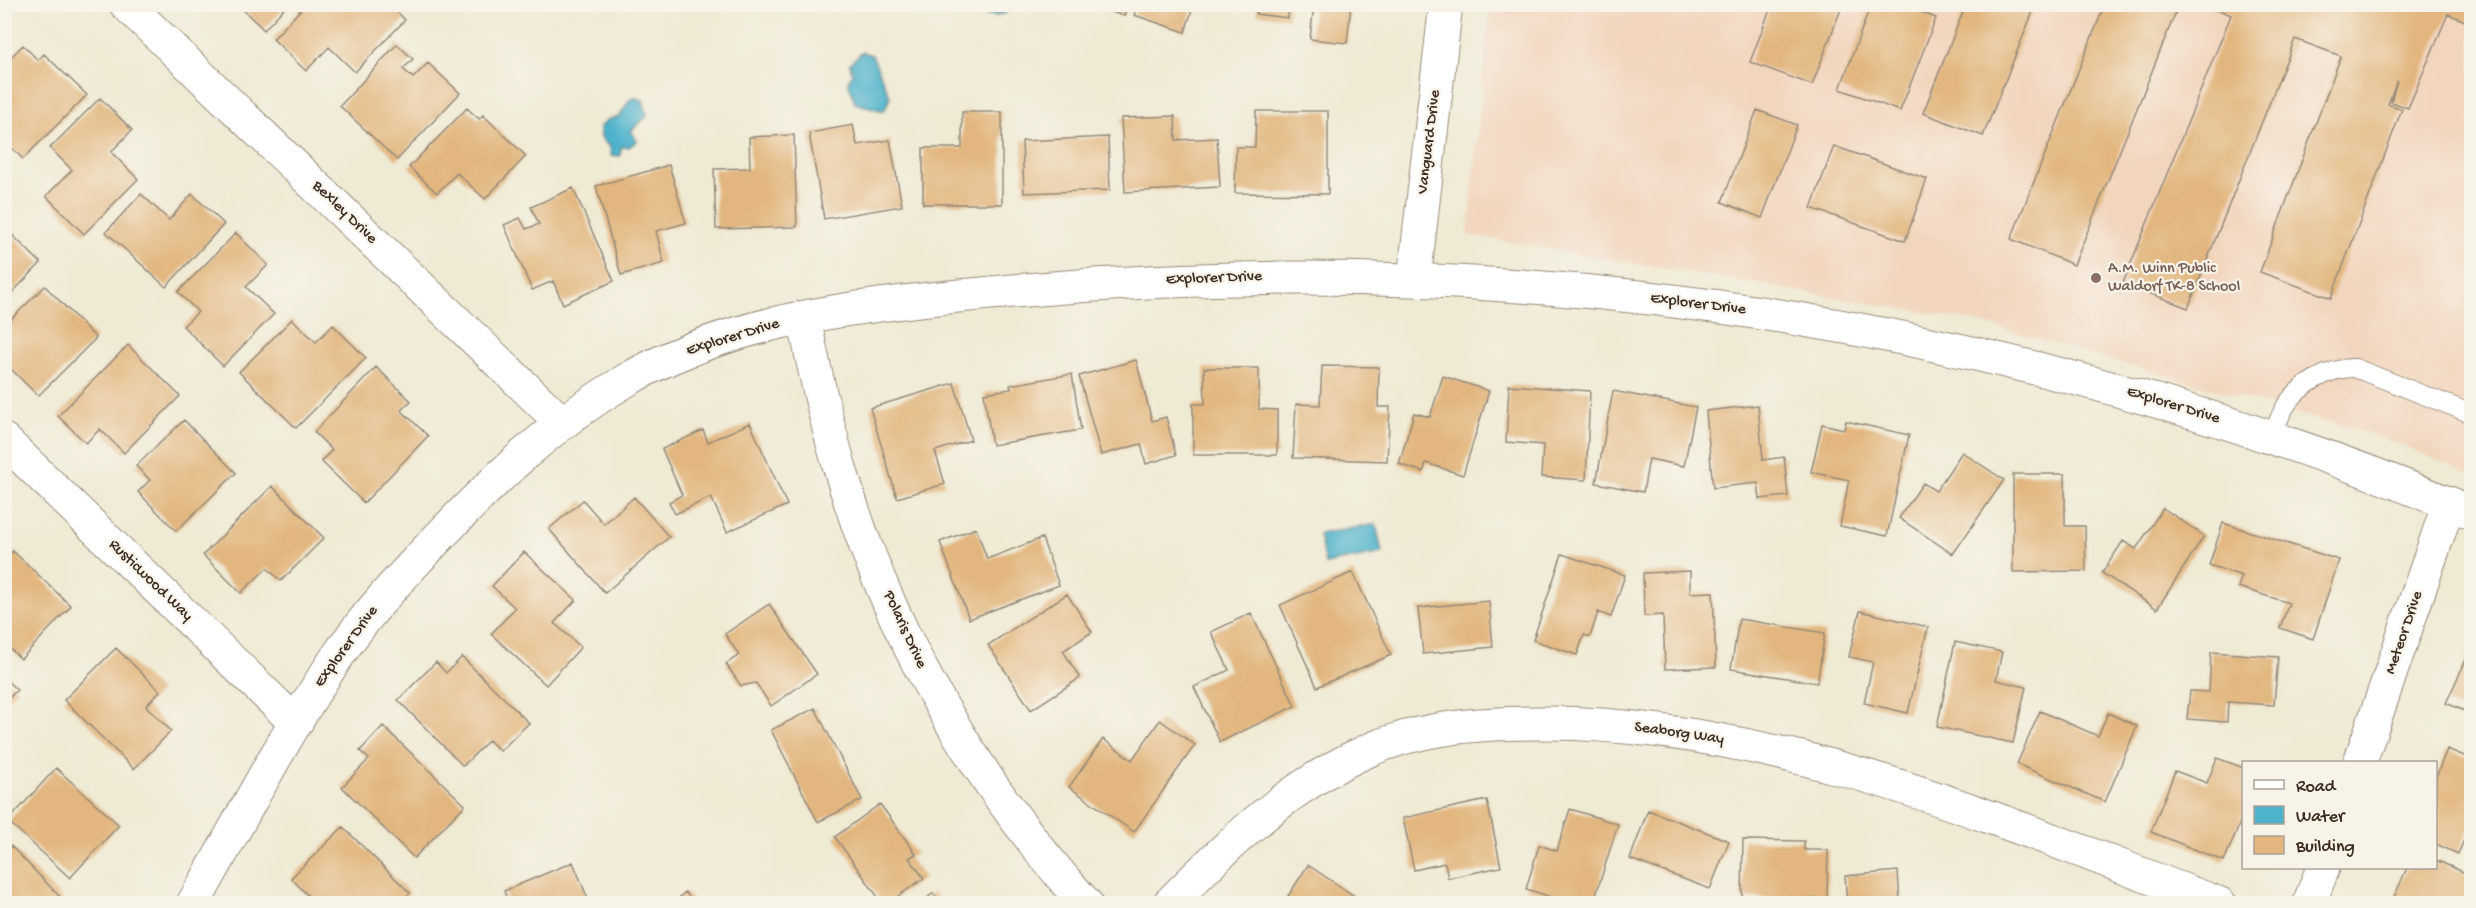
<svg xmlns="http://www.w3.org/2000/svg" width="2476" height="908" font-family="'Gochi Hand',sans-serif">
<rect width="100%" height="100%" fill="#f7f3e8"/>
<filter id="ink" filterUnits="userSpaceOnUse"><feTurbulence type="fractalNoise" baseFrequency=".0167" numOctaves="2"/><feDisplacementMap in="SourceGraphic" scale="12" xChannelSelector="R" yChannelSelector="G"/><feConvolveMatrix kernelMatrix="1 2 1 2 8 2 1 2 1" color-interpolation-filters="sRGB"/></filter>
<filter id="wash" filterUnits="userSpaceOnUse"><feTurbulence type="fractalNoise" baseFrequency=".008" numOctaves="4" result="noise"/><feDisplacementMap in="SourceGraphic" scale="24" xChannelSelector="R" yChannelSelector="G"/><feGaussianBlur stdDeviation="1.35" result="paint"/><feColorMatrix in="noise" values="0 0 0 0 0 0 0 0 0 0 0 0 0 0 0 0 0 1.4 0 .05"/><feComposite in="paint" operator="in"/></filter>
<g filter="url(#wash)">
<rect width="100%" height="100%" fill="#efead4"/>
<!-- built -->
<path fill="#f2d5bd" d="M1490 5H2471V475L2387 439 1974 321 1468 235Z"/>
<!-- water -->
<path fill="#4db2cc" stroke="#446e75" stroke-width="1.5" d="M980 5H1008L1006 13 995 16 985 14Z
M862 52 872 55 890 97 884 111 855 103 848 81 852 74 850 63Z
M635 98 643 100 647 116 631 131 637 141 629 147H621L620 156 611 155 610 147C602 141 600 137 600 127L607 120 620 116 629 100Z
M1376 524 1382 553 1325 564 1319 534Z"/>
<g id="blocks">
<!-- building -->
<path fill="#e2b67e" d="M237 4H288L264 30Z
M306 4H337L342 9 346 4H390L405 20 355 72 329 47 306 71 273 39Z
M1087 4H1128L1124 16Z
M1138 4H1194L1185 32 1134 15Z
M1257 4H1289L1288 18 1256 14Z
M1314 4H1351L1347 43 1310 39Z
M1772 4H1843L1812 85 1750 62Z
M1871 4H1901L1936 18 1900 111 1840 89Z
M1966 4H2036L1983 136 1923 113Z
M2105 4H2179L2074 265 2011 239Z
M2204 4H2472V24L2448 14 2408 108 2391 102 2397 80 2388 104 2402 109 2331 298 2260 272 2341 56 2295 39 2188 308 2123 283 2231 15Z
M397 44 413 59 403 69 413 78 428 63 460 93 397 160 340 106Z
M23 45 38 60 44 54 87 95 23 159 5 141V63Z
M100 98 132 130 111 152 138 179 84 234 46 196 72 170 50 148Z
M467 108 479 119 483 115 526 156 485 199 457 173 437 193 409 167Z
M1757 110 1797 125 1762 218 1722 202Z
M1256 111H1328V194L1235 193 1236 147H1255Z
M962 112H1002V204H923V148H962Z
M1175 116 1176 140 1217 138 1220 187 1125 192 1121 118Z
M853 125 857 145 890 140 902 206 824 219 809 133Z
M794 135 797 227 716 229 714 169 750 168 749 137Z
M1108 137 1110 190 1024 193 1022 141Z
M1834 146 1927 179 1905 241 1811 208Z
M669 165 686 223 656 231 664 263 621 275 596 186Z
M573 188 614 281 563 304 553 281 532 290 504 225 520 218 526 229 539 224 531 207Z
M141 194 169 220 192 194 224 224 166 287 106 232Z
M4 227 41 263 4 301Z
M236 233 268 265 246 287 274 314 223 366 183 326 198 312 178 292Z
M45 286 96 338 38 396 4 362V353L12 346 4 338V326Z
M292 319 316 342 333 325 366 358 296 428 239 372Z
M128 345 180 396 124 453 100 429 86 443 58 416Z
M1136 360 1152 421 1166 417 1176 455 1146 464 1141 444 1101 455 1079 376Z
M1322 366 1379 367 1378 407H1390L1387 461 1293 458 1296 404 1320 405Z
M376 367 411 401 401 410 428 436 364 503 321 461 332 450 314 432Z
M1204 368H1259V409L1277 410V455H1193V404H1205Z
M1072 374 1081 430 992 445 984 393 1011 389 1010 385Z
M1443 376 1489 391 1463 475 1426 463 1423 472 1399 464 1414 413 1430 417Z
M954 383 971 440 935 451 945 484 897 498 870 408Z
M1509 385 1590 391 1586 480 1541 477 1543 445 1506 442Z
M1613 391 1696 407 1684 466 1649 459 1643 492 1596 483Z
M1758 405 1763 460 1784 457 1788 496 1760 499 1758 483 1713 488 1706 411Z
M184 420 236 473 176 531 138 492 150 480 136 466Z
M1846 421 1909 435 1887 536 1840 526 1849 480 1811 472 1822 424 1844 429Z
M750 423 787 505 727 532 711 497 675 514 669 502 682 495 662 449 703 430 708 442Z
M1962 452 2004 480 1953 554 1899 518 1923 483 1936 491Z
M2013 474H2065V526H2085L2086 571 2013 572Z
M272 486 324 538 281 581 267 568 241 593 203 555Z
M634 497 669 537 605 593 549 529 583 500 604 524Z
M2163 508 2204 536 2157 609 2102 573 2123 541 2136 549Z
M2223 523 2339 560 2313 639 2280 628 2289 603 2238 587 2242 576 2209 565Z
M976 528 987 559 1042 538 1059 585 969 619 940 542Z
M13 551 71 606 21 659 5 644V559Z
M524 552 576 600 554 623 581 647 546 685 491 634 515 608 492 586Z
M1562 554 1625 575 1611 617 1598 612 1590 637 1584 635 1577 655 1533 640Z
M1690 571V593L1713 592 1716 667 1665 669 1663 615 1644 616 1643 573Z
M1353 572 1391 655 1317 687 1280 605Z
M1067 594 1092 632 1063 651 1080 678 1031 710 988 645Z
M1489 601 1493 647 1423 654 1418 608Z
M769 604 817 674 771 706 756 683 741 686 726 664 739 655 725 634Z
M1860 611 1928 627 1908 713 1864 703 1873 662 1849 657Z
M1251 613 1295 706 1220 742 1194 687 1229 670 1211 632Z
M1739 619 1825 633 1817 683 1731 669Z
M1955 642 2002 652 1996 680 2026 687 2013 743 1937 727Z
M2472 647V714L2446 703Z
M116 648 160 691 146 706 171 731 134 769 64 700Z
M2211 652 2278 657 2274 705 2228 702 2227 722 2187 719 2190 691 2209 692Z
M462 657 529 723 500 751 489 740 463 766 398 700 436 662 446 673Z
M4 678 17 690 4 703Z
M815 708 862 800 818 822 771 730Z
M2040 711 2098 736 2108 713 2137 726 2105 802 2017 764Z
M1160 720 1195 745 1134 832 1069 787 1103 739 1132 760Z
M383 726 465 805 414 858 342 787 369 759 360 751Z
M2447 749 2472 759V821L2458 854 2436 844V777Z
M2217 758 2244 768V813L2224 861 2151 832 2175 771 2207 783Z
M56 768 119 825 70 878 8 821Z
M1487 800 1501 867 1448 878 1445 863 1414 870 1403 818Z
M880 804 916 854 909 858 924 878 887 904H883L835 837Z
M1570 809 1618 824 1593 904H1573L1526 889 1539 845 1557 851Z
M1648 810 1729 841 1710 889 1630 859Z
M343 827 410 893 399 904H316L291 878Z
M1743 840 1804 841V850H1828L1827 899 1742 898Z
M11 846 64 901 61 904H4V853Z
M2436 860 2472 876V889L2465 904H2391L2407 868H2436Z
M573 862 590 904H509L504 891Z
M1308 865 1354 896 1349 904H1283Z
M1898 871 1900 904H1847L1845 876Z
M685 892 696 904H673Z
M933 893 942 904H921Z"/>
</g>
</g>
<g filter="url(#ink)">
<use href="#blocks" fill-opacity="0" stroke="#958a79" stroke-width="1.5"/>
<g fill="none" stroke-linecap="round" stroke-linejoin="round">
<defs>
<path id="service" d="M2273 436C2276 427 2279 417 2284 409 2296 386 2330 367 2355 368L2472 414"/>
<path id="minor" d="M126 4 561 422
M1414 279 1446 4
M804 318C815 374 828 430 845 485 892 639 978 785 1086 904
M4 440 296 723
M2360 762 2449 503
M1169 904C1228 844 1288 786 1367 751 1423 726 1484 723 1546 723 1783 724 2001 822 2220 904
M2309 904 2323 868"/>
<path id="tertiary" d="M193 904C240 821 284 736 337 657 366 614 402 576 437 539 498 476 549 426 625 381 737 314 885 303 1013 291 1516 246 2005 319 2472 513"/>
</defs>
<!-- service casing -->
<use href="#service" stroke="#958a79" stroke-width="20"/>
<!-- minor casing -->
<use href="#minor" stroke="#958a79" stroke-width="35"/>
<!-- tertiary casing -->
<use href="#tertiary" stroke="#958a79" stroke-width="35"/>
<!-- service -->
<use href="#service" stroke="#fff" stroke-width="18"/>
<!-- minor -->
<use href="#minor" stroke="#fff" stroke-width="33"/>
<!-- tertiary -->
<use href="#tertiary" stroke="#fff" stroke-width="33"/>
</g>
</g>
<!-- markers -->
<circle fill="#8d6e63" stroke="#f7f3e8" stroke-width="2" cx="2096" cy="278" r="6"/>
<g text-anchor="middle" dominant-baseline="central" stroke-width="4.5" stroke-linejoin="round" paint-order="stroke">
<!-- street labels -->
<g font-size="16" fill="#3b2a1e" stroke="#f7f3e8">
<text transform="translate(1430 142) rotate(-83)">Vanguard Drive</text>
<text transform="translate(344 213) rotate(44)">Bexley Drive</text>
<text transform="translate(1214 279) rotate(-2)">Explorer Drive</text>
<text transform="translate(1698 305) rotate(7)">Explorer Drive</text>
<text transform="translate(733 338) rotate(-17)">Explorer Drive</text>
<text transform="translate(2173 406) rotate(17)">Explorer Drive</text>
<text transform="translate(150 581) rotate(44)">Rusticwood Way</text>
<text transform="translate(904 630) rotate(65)">Polaris Drive</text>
<text transform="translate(2405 633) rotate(-71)">Meteor Drive</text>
<text transform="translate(347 647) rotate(-54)">Explorer Drive</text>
<text transform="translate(1679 734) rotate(8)">Seaborg Way</text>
</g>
<!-- education labels -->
<g font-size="16" fill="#785e54" stroke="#f7f3e8" text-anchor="start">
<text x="2108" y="269">A.M. Winn Public<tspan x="2108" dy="18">Waldorf TK-8 School</tspan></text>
</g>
</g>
<!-- margin -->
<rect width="2476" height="908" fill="none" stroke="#f7f3e8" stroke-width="24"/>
<!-- legend -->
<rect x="2242" y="761" width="195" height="108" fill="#f7f3e8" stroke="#aca397" stroke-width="1.5"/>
<rect x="2254" y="780" width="30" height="9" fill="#ffffff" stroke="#aca397" stroke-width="1.5"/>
<text x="2296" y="791" font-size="18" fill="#3b2a1e">Road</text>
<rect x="2254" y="806" width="30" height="18" fill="#4db2cc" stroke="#aca397" stroke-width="1.5"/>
<text x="2296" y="821" font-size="18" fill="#3b2a1e">Water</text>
<rect x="2254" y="836" width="30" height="18" fill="#e2b67e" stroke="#aca397" stroke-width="1.5"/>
<text x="2296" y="851" font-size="18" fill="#3b2a1e">Building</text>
</svg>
